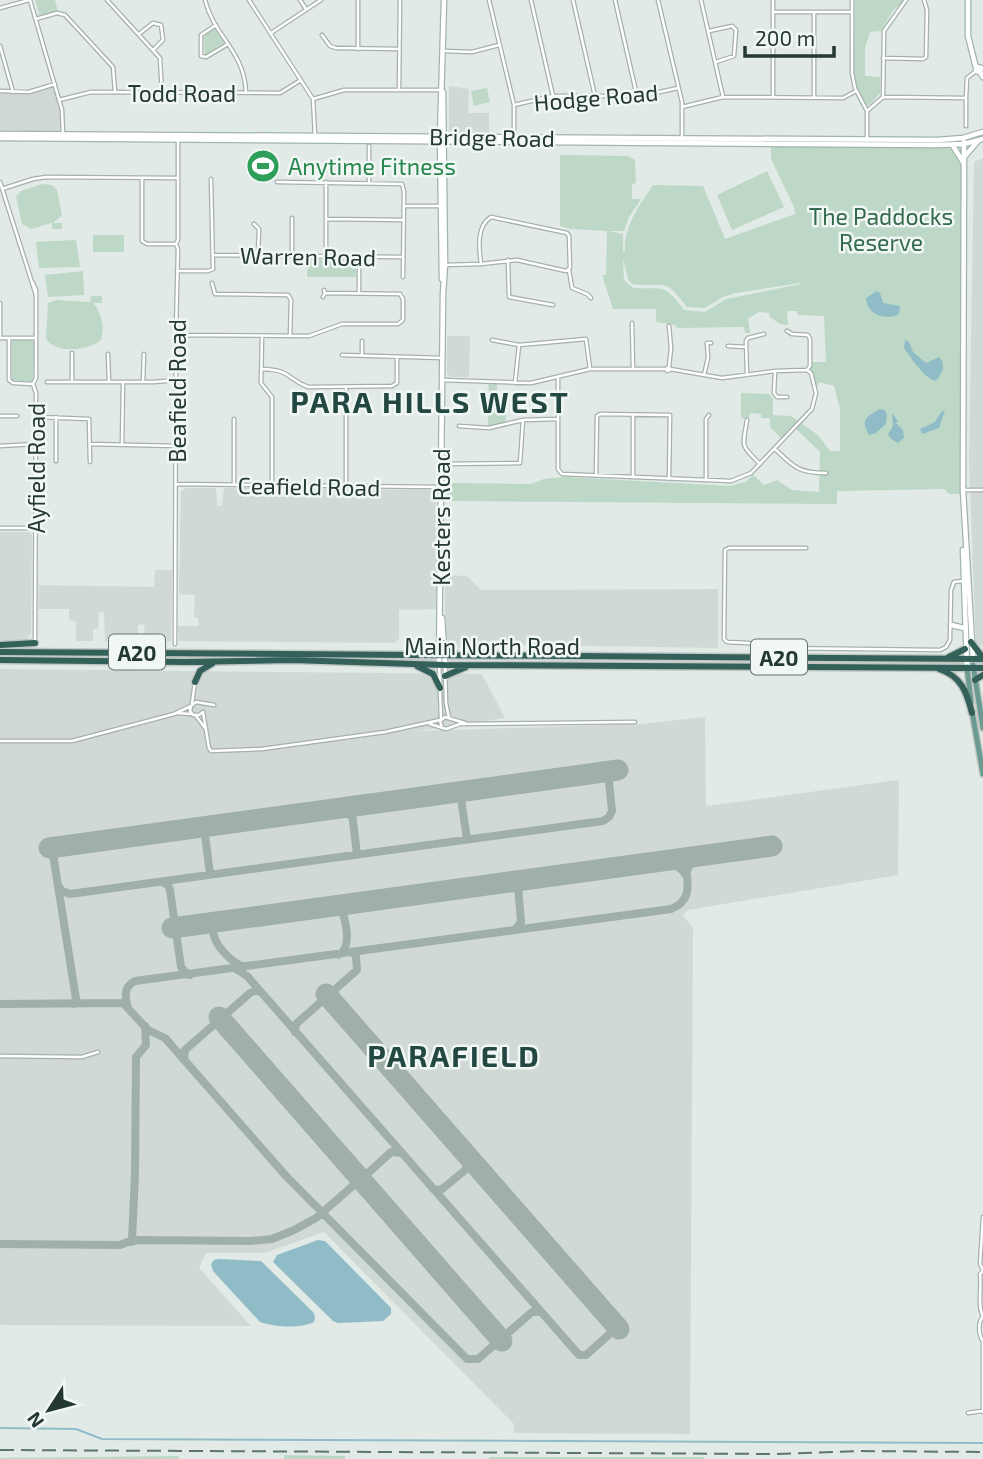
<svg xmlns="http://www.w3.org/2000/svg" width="983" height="1459" font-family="'Exo 2',sans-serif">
<rect width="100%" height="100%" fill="#e1eae6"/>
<!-- built -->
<path fill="#d0d9d5" d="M55 84 62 111 63 134H0V91L29 92Z
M449 86 469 89 468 113H489V133H449Z
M983 158V645L976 646 969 461 974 162Z
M447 336H470L469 377H450L447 374Z
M185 488H216L217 506H222L224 488 435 490 437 517 436 609 399 610V639L395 643 179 641 178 626H199L198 618 194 617 195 595 179 594 181 492Z
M0 532H29L32 535 31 633 26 640H0Z
M155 570H172L171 641H145L144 624 138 625V641H105L104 613 99 612 98 629H93V641H76V621L69 620V609H38L39 585 154 587Z
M445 575 467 576 481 590 718 589V648L473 644V648L450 647 445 642Z
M0 669 482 674 505 718 417 731 642 724 705 717 706 806 899 780 898 875 688 910 683 915 693 928 690 1434 514 1433V1424L324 1232 265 1253H206L199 1268 251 1326 0 1325Z"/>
<!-- green -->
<path fill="#bdd8c6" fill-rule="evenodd" d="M35 0H55L58 12 40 17Z
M855 0H904L892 12 881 31 870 32 865 48V76L880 77V93L869 105H866L857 86 854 75Z
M215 28 224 43 205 55 204 36Z
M487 88 490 102 474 106 471 91Z
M771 145H959L964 154 963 494H949L944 489 837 491V504L447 501V483L531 484 544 479 565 477 730 486 745 482 753 475 764 485 777 480 792 490 819 492 820 452 795 428 783 440 770 427V418H761V414L751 413 747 420 741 417V393L769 394 773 399V415L791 416 818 435 830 451H840V409L834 386 819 382 816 390 810 370 812 362H826L824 316 798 315 797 311H787L788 325 780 324 770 317 769 313 759 312 748 318 750 333H745L744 327 677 328 676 325 656 322V309H613L602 275H606L607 231 570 229 560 226V155L628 156 635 160 636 183 632 184V199H641L629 217 624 231H608L623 234V252L625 251C624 225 640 205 653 185L703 186 725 239 795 214 794 207 771 159ZM623 259 628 279 632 284C667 289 661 274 687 307L705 308 723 297 736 293 800 283 801 284 726 299 705 312 684 310C663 282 664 290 633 288L624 280Z
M767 171 784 207 732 230 717 195Z
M42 184 52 185 57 190 62 215 53 223H62V229H52V223L31 229 22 224 16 197 21 191Z
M93 235H124V252H93Z
M76 240 80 267 39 268 36 242Z
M308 259 356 260V277H307Z
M83 271 84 295 48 297 45 275Z
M91 296H102V303H93C102 313 105 327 101 340 87 351 57 354 46 339L48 303 56 300 90 302Z
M12 340H31L34 342 33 382 12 380Z
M488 381 497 382V401H506V424L488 428V406L490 403Z
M284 1455 345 1456V1459H284Z
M178 1456 179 1459H0V1458Z
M489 1457H704V1459H489Z"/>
<!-- water -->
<path fill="#90bcc8" d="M877 291 880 293 883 303 900 306 899 314C886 321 867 315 866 298Z
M905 340 909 342 913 352 926 363 939 357C947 366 942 373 936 381 925 379 911 358 904 348Z
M880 409 884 410 887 414 886 424 876 433 869 435C859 419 868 416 880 409Z
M945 410 939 428 922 434 920 429 935 422 941 412Z
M892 413 898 421 896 423 903 430 904 438 898 443 891 439 888 434 893 426Z
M318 1240 325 1241 391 1308V1314L383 1321 338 1323 333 1321 273 1262 277 1255Z
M219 1259 261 1261 313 1312 315 1317 314 1322C300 1329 274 1327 260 1322L213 1271 211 1264 214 1260Z"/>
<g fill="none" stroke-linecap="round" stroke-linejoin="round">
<!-- stream -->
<path stroke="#90bcc8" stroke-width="2" d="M0 1428 76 1429 102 1439 983 1443"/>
<!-- taxiway -->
<path stroke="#a0afaa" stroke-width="8" d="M579 776C590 775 603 770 609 782
M460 792 467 839
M327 810 343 809 352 817
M204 827 210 874
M52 848 76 999 74 1004
M357 854 352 813 358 807 373 804
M54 858 56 851 62 846
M635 865C654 863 674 857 686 875
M687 871C693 852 713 854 729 852
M162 882 168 885 170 890 181 967 185 972 190 975
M58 885 62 891 70 894 603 821 609 817 612 811 608 772
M476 886C490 885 509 877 518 891
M302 910 335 906 342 910C346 923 352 947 339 955
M344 914 350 904 383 899
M515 930 521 922C518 879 511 882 556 876
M177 936 184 927 211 923
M244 967C231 962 215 946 213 932L220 922 250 917
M236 969 247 976 579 1355H586L613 1331V1324L605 1313
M333 992 332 1001 340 1011
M0 1004 123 1003 148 1030 165 1038 286 1176 467 1359H478L532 1312H541
M128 1008C125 997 123 987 135 981L671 909C692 901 688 884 686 866
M216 1024H224L233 1033
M295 1032 296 1024 357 970 356 956 353 953
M184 1059 185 1050 250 993 256 990 260 992
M457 1145 468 1158 466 1168
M433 1189 441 1190 470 1166 476 1167 487 1179
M375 1196 365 1183 366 1175 391 1152 402 1153
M130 1242 138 1240 251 1241 272 1239 294 1230 316 1218 355 1184 356 1175 345 1161
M0 1244 120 1245 132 1240 135 1174 136 1057 146 1045 145 1026
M485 1321 496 1334 495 1343"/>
<!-- runway -->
<path stroke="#a0afaa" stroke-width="21" d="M49 848 618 770
M172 928 772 846
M326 994 619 1329
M219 1017 502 1341"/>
<defs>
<path id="street" d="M30 0 62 110 63 134
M107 0 160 58 162 93
M205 0C214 37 245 51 246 93
M249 0 313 99 315 136
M300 0 306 9
M358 0V49
M489 0 514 105V137
M531 0 553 96
M573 0 595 96
M615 0 637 96
M658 0 682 102V139
M701 0 723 97
M852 0V73L855 88 867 111V139
M0 8 29 0
M775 12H852
M814 12V97
M36 19 57 13 65 15 113 67 115 92
M216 25 201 35V56L206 57 228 44
M709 31 732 26 736 30 734 56 716 62
M271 33 321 0
M139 34 153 23 161 25 163 40 153 50
M322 35 330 46 336 48 399 49
M0 46 13 92
M444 51 472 52 499 45
M883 58 923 59 926 57 927 10 924 0
M399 90 400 0
M0 91 29 92 55 84
M773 97V0
M883 97 884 31 906 0
M313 99 344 90H442
M59 100 91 92 280 93 301 80
M514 105 553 96H641L678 88
M682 107 723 97 843 98 856 91
M867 111 883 97 966 98 967 78 976 71
M966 126V98
M142 178V241L147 244H176
M0 182 36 295
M277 182 402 184 404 192 403 277
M326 182V256
M369 182V146
M2 189 33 179 46 177 178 178
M404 206H439
M292 218V255
M326 219 404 220
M254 224 259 229 258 254
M213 255 402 257
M359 256V293
M508 260 509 297 553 305
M444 265 481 264 517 260 566 271 570 268 569 236 567 233 491 217C476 226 479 249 481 264
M569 270 572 288 587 294 591 298
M177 271H208L213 269 211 179
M33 283 36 290V378L33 384 36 393 35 641
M212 283 215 294 288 295 291 300 290 336
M325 293 400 294
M323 297 325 293 324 290
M0 303V338
M632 323 633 368
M787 331 792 334 808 335 810 339V366L807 370
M179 335 309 336 342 324H398L403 320V299L400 294
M262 336 261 383 272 397V485
M0 338H35
M9 339V380L13 383 33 384
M492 340 519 345 586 339 590 369
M728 346 746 347
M108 354 109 382
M342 355 442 358
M362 355V341
M669 367 671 348 669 326
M669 367 670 370 667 371V368Z
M262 369C292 370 285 378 308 387L392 386 397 383V357
M670 369 722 378 775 371 807 370
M775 371 774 393 777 397H787
M704 375 708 358 707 343H711
M747 375 746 341 748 338 764 334
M558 378V469L562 474 731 481 751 473 812 409 816 393 811 373 807 370
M442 380 531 383 590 369H666
M47 382H154L177 380
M72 382V353
M143 382 144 354
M515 383 519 345
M633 415V477
M0 416H17
M38 417 89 419 90 462
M56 417V461
M747 420C743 446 739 444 760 464
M459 426 489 428 523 420 558 419
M90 444 177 446
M122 444 123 382
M0 446 36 444
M775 449C794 467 798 473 826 473
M441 464 520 463 523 420
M596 475 597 416 600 414 670 415 669 479
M706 480V419L709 415
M176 484 441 487
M234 485V419
M346 485V387
M963 490H983
M0 528H35
M806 548H729L725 550 724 639 727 642 748 643 778 648 940 650 946 647 950 640 951 590 954 582 963 581
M175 644 176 341 179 335 176 329 178 249 176 244 178 240V139
M439 666 440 684
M445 666 446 703 449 718
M440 691 441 719
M192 703 195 682
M203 712 209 748 211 751 262 749 385 732 440 720
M203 712 199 715H193L190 711 191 706 196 702 214 705
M177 713 191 714
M196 716 205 728
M430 724 446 729 460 724 635 722
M442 728 440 721 445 717 465 723
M0 741H72L174 714 191 706
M0 1056 82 1057 98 1052
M983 1217 980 1264 983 1270
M983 1271 980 1274C982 1287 977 1306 983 1316
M983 1316C978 1322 978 1335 983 1341
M983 1341V1412
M968 1413 982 1411"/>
<path id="secondary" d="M968 0V36L976 68
M980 72 981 68 977 67 976 71 980 72 983 77
M0 134 938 140 963 138 983 132
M0 138 936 145 964 144 983 139
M964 142 963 490 973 659
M953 146 963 162
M965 156 978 141
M442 279 440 137 444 0
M963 550 967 667
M442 618 445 665
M951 625 964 628
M439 665 443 294 445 265 443 92"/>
<path id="primary" d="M973 665 983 728
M967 667 971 702
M972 711 983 774"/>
<path id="highway" d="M971 642 983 658
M443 643 447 650 454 652
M0 645 35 643
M0 652 983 659
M949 657 965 649
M0 660 185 662 291 660 445 665 983 668
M417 666 433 674 440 688
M939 669C961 676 967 692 972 713
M445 676 466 667
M975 680 983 675
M195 682 200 671 213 663"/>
</defs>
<!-- street casing -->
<use href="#street" stroke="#a5b1ad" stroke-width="5"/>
<!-- secondary casing -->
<use href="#secondary" stroke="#a2b4af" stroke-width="7"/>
<!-- primary casing -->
<use href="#primary" stroke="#c2c7c6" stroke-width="8"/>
<!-- highway casing -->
<use href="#highway" stroke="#c2c7c6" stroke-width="9"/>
<!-- street -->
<use href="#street" stroke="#fff" stroke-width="2.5"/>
<!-- secondary -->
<use href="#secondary" stroke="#fff" stroke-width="4.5"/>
<!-- primary -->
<use href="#primary" stroke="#6b9a91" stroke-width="5"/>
<!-- highway -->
<use href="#highway" stroke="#33615a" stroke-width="6"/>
<!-- rail -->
<path stroke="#5e746f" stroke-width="2" stroke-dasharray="14 7" stroke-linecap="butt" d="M0 1450 777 1454 858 1451 983 1452"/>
</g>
<!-- icons -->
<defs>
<symbol id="stadium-disc" viewBox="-11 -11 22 22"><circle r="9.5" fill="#2e9e5b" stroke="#f1f7f4"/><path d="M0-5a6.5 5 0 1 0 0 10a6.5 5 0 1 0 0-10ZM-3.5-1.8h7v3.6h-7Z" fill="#fff"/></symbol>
</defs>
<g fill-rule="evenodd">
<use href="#stadium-disc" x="244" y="147" width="38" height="38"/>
</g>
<g text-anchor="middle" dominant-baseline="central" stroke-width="5" stroke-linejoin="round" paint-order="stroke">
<!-- shield labels -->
<g fill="#f1f7f4" stroke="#62716e" stroke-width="2">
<rect x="109" y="634.5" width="56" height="35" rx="5"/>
<rect x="751" y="639.5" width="56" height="35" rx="5"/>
</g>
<g font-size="21" font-weight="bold" fill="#243834">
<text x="137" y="652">A20</text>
<text x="779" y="657">A20</text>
</g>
<!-- street labels -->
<g font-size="23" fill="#243834" stroke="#f1f7f4">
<text x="182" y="93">Todd Road</text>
<text transform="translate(596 97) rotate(-5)">Hodge Road</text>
<text transform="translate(492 137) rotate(1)">Bridge Road</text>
<text transform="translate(308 256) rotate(1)">Warren Road</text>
<text transform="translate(177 391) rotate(-90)">Beafield Road</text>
<text transform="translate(36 468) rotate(-90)">Ayfield Road</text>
<text transform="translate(309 486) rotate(1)">Ceafield Road</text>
<text transform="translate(441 517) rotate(-90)">Kesters Road</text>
<text x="492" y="646">Main North Road</text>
</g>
<!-- leisure labels -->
<g font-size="23" fill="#27864d" stroke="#f1f7f4" text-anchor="start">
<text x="288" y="166">Anytime Fitness</text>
</g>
<!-- park labels -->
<g font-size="23" fill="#336a4c" stroke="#f1f7f4">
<text x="881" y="216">The Paddocks<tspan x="881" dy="26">Reserve</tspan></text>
</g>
<!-- district labels -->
<g font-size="30" font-weight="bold" letter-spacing="2" fill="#224841" stroke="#f1f7f4">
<text x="430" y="401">PARA HILLS WEST</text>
<text x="454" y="1055">PARAFIELD</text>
</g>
</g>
<!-- north arrow -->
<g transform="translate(49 1410) rotate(234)" stroke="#f1f7f4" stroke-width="5" paint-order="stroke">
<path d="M0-5L12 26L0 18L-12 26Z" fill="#243834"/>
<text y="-10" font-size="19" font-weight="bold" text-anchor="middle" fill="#243834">N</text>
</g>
<!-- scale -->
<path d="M745 46v10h89v-10" fill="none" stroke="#243834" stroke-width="3.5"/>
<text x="755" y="46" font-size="21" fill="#243834" stroke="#f1f7f4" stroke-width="5" paint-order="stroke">200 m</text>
</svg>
